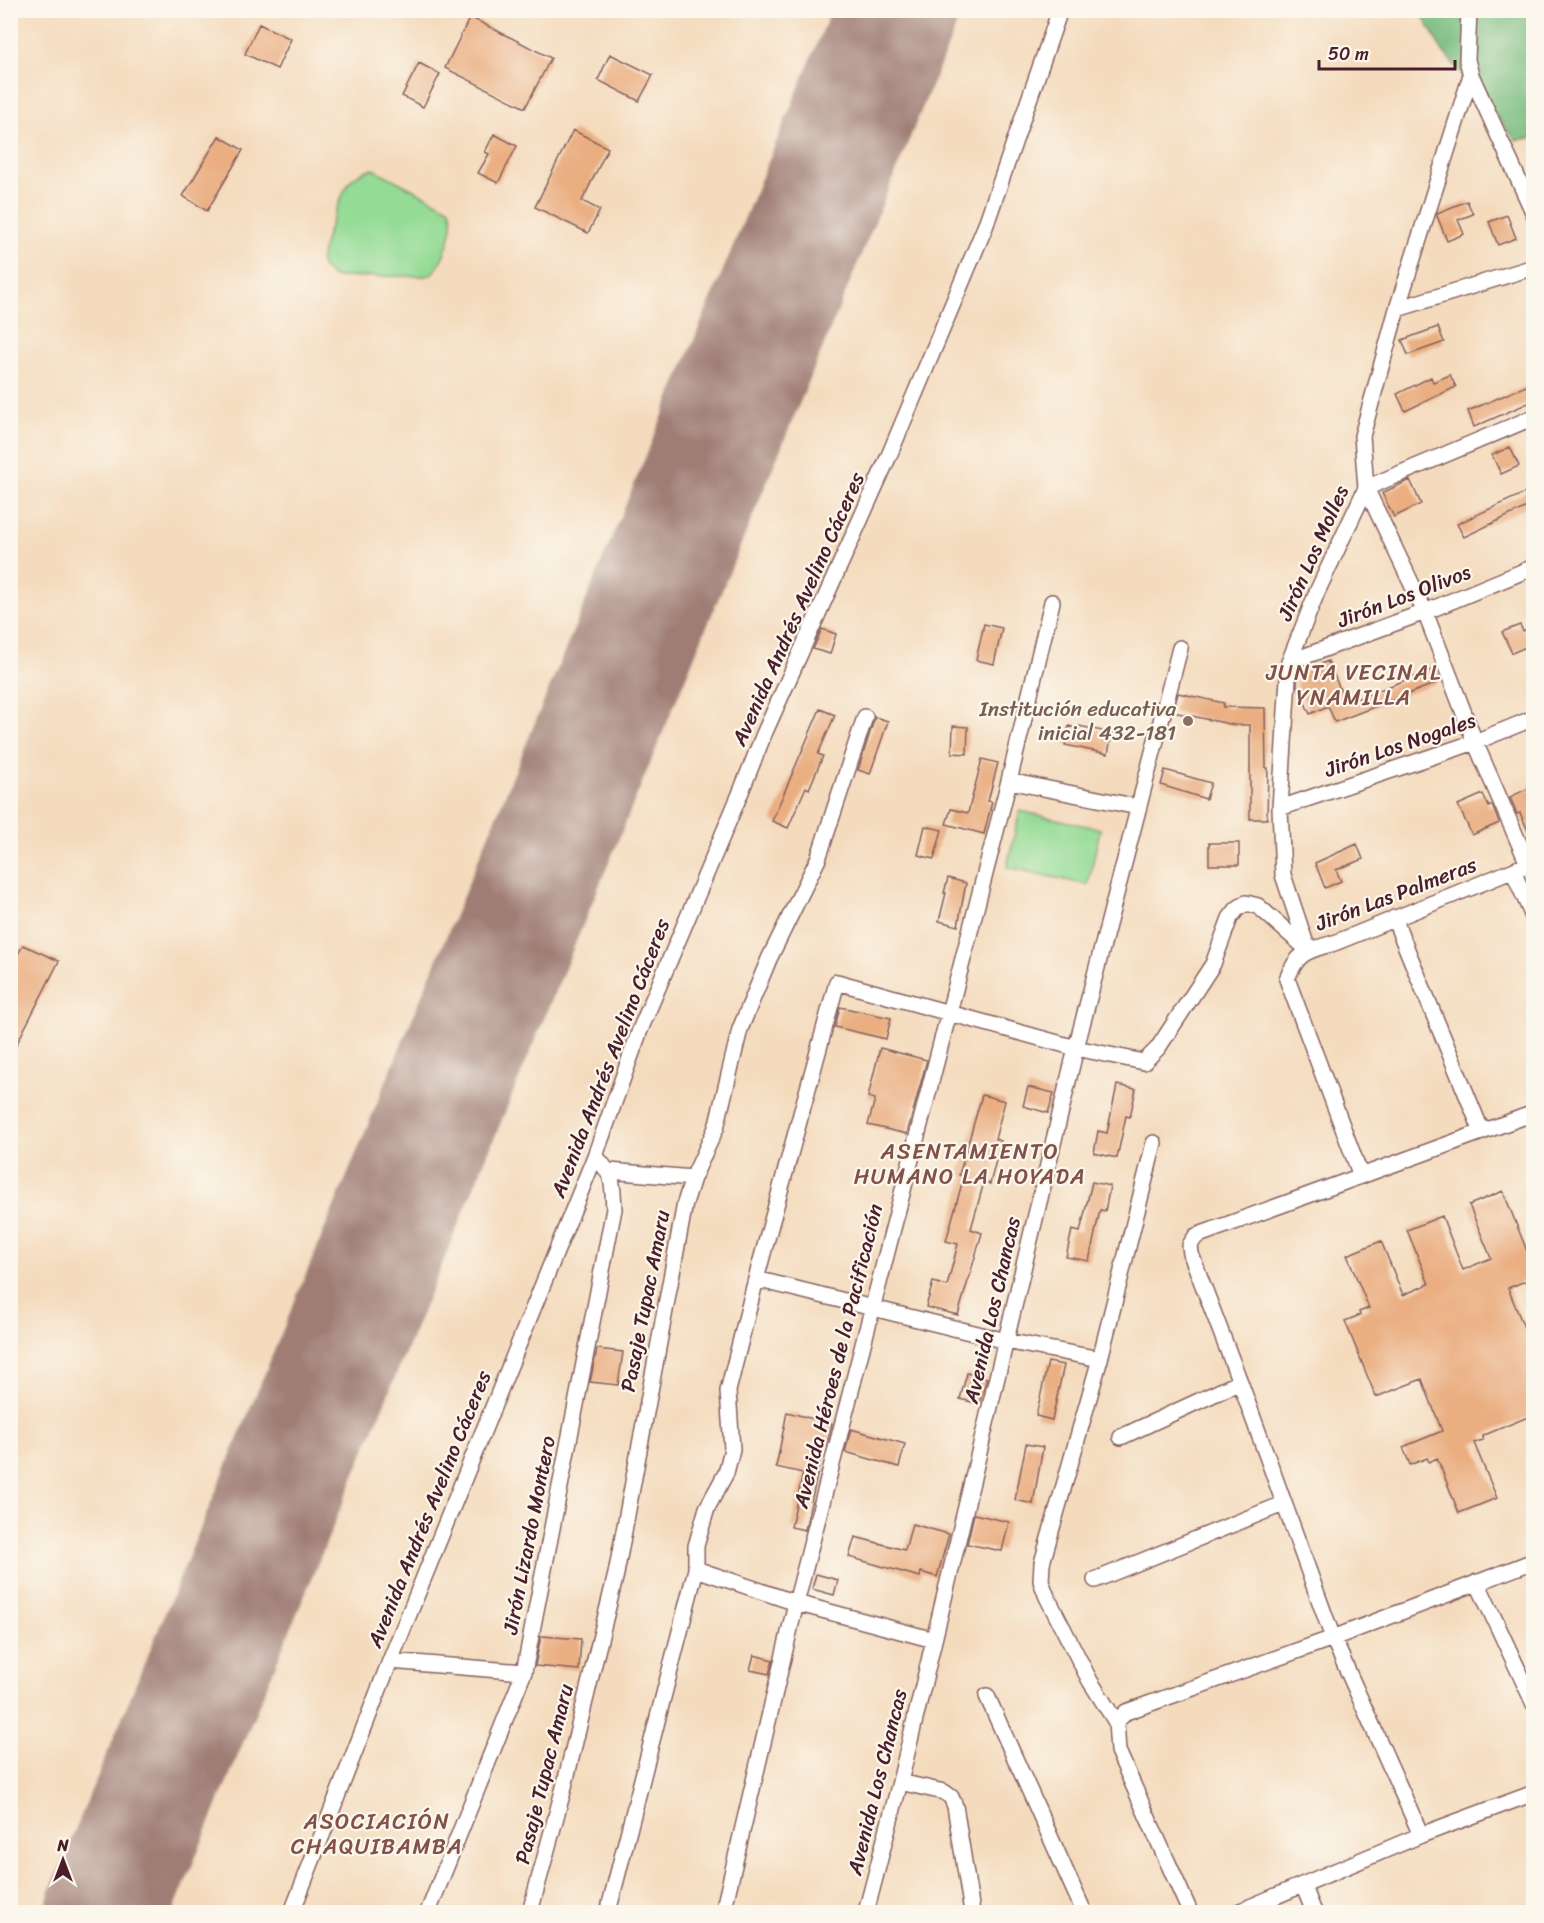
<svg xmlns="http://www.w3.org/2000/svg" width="1544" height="1923" font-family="Sriracha,sans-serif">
<rect width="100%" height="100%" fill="#fbf7ec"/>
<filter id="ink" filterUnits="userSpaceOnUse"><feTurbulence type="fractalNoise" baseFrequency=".0167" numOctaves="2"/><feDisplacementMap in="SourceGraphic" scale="12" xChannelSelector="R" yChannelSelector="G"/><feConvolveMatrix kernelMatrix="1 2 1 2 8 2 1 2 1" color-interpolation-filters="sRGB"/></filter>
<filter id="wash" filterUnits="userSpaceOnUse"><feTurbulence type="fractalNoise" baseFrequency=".008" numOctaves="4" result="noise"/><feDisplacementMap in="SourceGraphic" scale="24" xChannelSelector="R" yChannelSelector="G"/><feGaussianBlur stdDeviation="1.35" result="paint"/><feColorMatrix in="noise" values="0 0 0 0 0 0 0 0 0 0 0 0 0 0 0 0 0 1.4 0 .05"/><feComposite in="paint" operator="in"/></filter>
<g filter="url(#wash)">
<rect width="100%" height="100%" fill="#f4dbbe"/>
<!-- green -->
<path fill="#94db95" stroke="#6f7d60" stroke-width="1.5" d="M373 169 449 208C459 224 443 262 431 275L423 276 334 277C329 273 323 270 321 264 318 254 342 193 349 183 354 176 365 170 373 169Z
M1020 811 1100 829 1088 885 1007 867Z"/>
<!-- forest -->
<path fill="#77bb7e" stroke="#606d54" stroke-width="1.5" d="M1420 11H1533V138L1516 140 1442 50Z"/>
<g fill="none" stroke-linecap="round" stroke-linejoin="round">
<!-- runway -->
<path stroke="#9f7d74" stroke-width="122" d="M107 1912 897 10"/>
</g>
<g id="blocks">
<!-- building -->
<path fill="#eaae81" d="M470 17 551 58 525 108 445 68Z
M259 24 291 39 277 69 245 54Z
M610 54 653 75 639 101 598 80Z
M419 63 440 74 423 107 402 96Z
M573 130 608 148 582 201 600 210 588 233 535 207Z
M494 134 517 146 498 183 478 173 489 154 485 152Z
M219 136 243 150 207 211 183 196Z
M1467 201 1473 214 1458 220 1464 234 1447 241 1437 216V213Z
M1507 215 1516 238 1498 245 1489 222Z
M1438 327 1444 342 1408 355 1402 340Z
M1450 375 1456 387 1405 411 1397 394 1431 377 1433 382Z
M1533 383V401L1474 427 1468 411Z
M1510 447 1519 466 1501 474 1492 455Z
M1410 480 1421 504 1394 517 1382 493Z
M1533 489V504L1464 537 1457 524Z
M984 624 1002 628 994 664 976 660Z
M1520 625 1523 631 1533 626V644L1512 653 1502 632Z
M822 629 836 634 830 654 813 649Z
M1328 661 1346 703 1434 669 1439 682 1335 722 1328 706 1310 714 1297 685 1298 674Z
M1178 693 1224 703 1223 707 1265 708 1266 768H1268L1267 819H1250V725H1234L1173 712Z
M820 709 835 715 818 754 823 756 809 789 806 787 788 828 772 821Z
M875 717 888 721 870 774 858 770Z
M953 726 968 727 967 754 952 753Z
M1069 726 1078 729 1079 726 1112 733 1108 754 1065 745Z
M982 759 998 763 988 801 992 802 984 834 946 824 951 809 968 813Z
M1165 770 1211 783 1206 799 1161 785Z
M1533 786V842L1520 813 1517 814 1510 797Z
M1483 794 1489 807 1492 805 1499 823 1472 835 1458 805Z
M925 826 942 830 934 859 918 855Z
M1209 843H1239V865H1209Z
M1357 844 1363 859 1336 870 1341 881 1325 888 1315 863Z
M948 878 966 883 958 926 939 921 946 893H944Z
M23 945 59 961 10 1057V969Z
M840 1007 891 1018 886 1039 835 1027Z
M880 1048 927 1060 907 1134 868 1125 875 1099 868 1097Z
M1117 1085 1136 1089 1130 1117 1126 1116 1117 1158 1094 1153 1098 1131 1107 1133Z
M1028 1087 1054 1093 1048 1113 1023 1106Z
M982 1095 1005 1101 995 1139 1001 1141 990 1184 984 1182 971 1229 982 1233 958 1315 926 1307 933 1282 947 1286 958 1244 946 1241 964 1176 959 1175Z
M1092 1182 1110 1186 1105 1211 1100 1210 1089 1261 1066 1257 1072 1230 1080 1232Z
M1503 1191 1533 1266V1278L1508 1288 1533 1350V1415L1482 1436 1483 1440 1474 1443 1497 1498 1459 1513 1437 1458 1429 1462 1427 1458 1410 1465 1403 1447 1442 1431 1422 1379 1376 1397 1345 1321 1360 1315 1359 1312 1369 1308 1347 1255 1381 1241 1403 1295 1429 1284 1407 1230 1442 1216 1463 1270 1491 1258 1469 1205Z
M597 1349 623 1352 618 1385 590 1382Z
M1048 1362 1064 1365 1052 1420 1036 1416Z
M967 1373 987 1378 979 1404 960 1399Z
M787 1412 832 1424 826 1447 823 1448 805 1530 791 1527 803 1473 776 1467Z
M851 1429 905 1444 899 1467 845 1452Z
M1026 1444 1043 1447 1033 1504 1015 1500Z
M974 1514 1009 1522 1002 1551 967 1544Z
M912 1524 949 1534 937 1577 921 1572 920 1577 849 1557 855 1537 905 1550Z
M816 1574 838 1580 834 1595 812 1589Z
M541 1636 581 1639 579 1670 535 1666Z
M754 1655 773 1660 769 1674 750 1670Z"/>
</g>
</g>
<g filter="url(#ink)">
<use href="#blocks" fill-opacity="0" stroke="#86615e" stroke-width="1.5"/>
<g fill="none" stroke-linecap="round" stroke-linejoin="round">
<defs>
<path id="minor" d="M1469 10 1467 60 1471 75 1534 214
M1397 309 1534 267
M1289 662 1425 612 1534 567
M1009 781 1138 807
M1280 808 1475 742 1534 718
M1528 864 1475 742 1425 612 1366 488 1534 417
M1513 871 1534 919
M1394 918 1482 1132
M1308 950 1283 875 1280 808 1289 662 1317 592 1366 488 1362 436 1397 309 1471 75
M1154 1143 1100 1359 1042 1563 1041 1581 1047 1597 1090 1681 1116 1722 1118 1751 1190 1912
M609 1171 693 1178
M1361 1176 1287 979C1299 949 1309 951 1337 942L1534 862
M756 1279 1006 1341 1100 1359
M1121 1437 1240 1382
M696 1569V1546L707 1508 726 1473 732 1449 728 1391 756 1279 837 982 1076 1048 1144 1062 1158 1048 1213 964 1230 918 1237 909 1246 903 1258 906 1309 951
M1095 1580 1283 1504
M1477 1582 1534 1704
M390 1661 524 1672
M987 1696 1084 1912
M1116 1722 1126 1712 1333 1638 1534 1561
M900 1782 944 1792 951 1797 955 1806 972 1912
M1421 1835 1333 1638 1240 1382 1191 1254 1190 1245 1196 1236 1534 1113
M1303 1885 1314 1912
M292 1912 390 1661 595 1156 640 1030 740 794 764 734 888 458 985 227 1060 10
M428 1912 524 1672 614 1209C612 1181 615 1177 595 1156
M530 1912 563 1791 616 1574 685 1203 693 1178 716 1128 740 1029 769 959 818 859 865 717
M608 1912 696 1569 796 1603 934 1640
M723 1912 796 1603 1009 781 1052 602
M866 1912 900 1782 1076 1048 1180 648
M1238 1912 1421 1835 1534 1793"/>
</defs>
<!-- minor casing -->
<use href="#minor" stroke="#86615e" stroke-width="18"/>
<!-- minor -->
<use href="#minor" stroke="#fff" stroke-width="15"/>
</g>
</g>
<!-- markers -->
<circle fill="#8d6e63" stroke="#fbf7ec" stroke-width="2" cx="1188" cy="721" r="6"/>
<g text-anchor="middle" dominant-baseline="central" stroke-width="4.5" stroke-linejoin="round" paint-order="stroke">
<!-- street labels -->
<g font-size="21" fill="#4a1f2b" stroke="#fbf7ec">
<text transform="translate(1313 553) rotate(-66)">Jirón Los Molles</text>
<text transform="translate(1404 596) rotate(-21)">Jirón Los Olivos</text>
<text transform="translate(798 609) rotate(-66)">Avenida Andrés Avelino Cáceres</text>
<text transform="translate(1400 745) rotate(-19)">Jirón Los Nogales</text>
<text transform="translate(1396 894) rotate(-21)">Jirón Las Palmeras</text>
<text transform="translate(610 1058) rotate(-69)">Avenida Andrés Avelino Cáceres</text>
<text transform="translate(645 1301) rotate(-79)">Pasaje Tupac Amaru</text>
<text transform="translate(992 1310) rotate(-77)">Avenida Los Chancas</text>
<text transform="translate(838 1356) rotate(-76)">Avenida Héroes de la Pacificación</text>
<text transform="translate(429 1509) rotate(-68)">Avenida Andrés Avelino Cáceres</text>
<text transform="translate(529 1535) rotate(-79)">Jirón Lizardo Montero</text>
<text transform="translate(544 1774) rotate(-76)">Pasaje Tupac Amaru</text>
<text transform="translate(877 1782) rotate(-76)">Avenida Los Chancas</text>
</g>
<!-- education labels -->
<g font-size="21" fill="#785e54" stroke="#fbf7ec" text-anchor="end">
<text x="1176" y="709">Institución educativa<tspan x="1176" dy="24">inicial 432-181</tspan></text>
</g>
<!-- neighbourhood labels -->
<g font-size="22" letter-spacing="1.5" fill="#825149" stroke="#fbf7ec">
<text x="1354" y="672">JUNTA VECINAL<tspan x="1354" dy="25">YNAMILLA</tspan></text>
<text x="970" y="1151">ASENTAMIENTO<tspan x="970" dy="25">HUMANO LA HOYADA</tspan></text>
<text x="377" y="1821">ASOCIACIÓN<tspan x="377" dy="25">CHAQUIBAMBA</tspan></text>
</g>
</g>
<!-- margin -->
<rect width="1544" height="1923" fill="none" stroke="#fbf7ec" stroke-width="36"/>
<!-- north arrow -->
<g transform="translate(63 1860)" stroke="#fbf7ec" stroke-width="4.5" paint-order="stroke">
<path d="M0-4.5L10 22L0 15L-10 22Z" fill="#4a1f2b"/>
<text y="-9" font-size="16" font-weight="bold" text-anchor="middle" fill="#4a1f2b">N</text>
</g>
<!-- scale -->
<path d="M1319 60v9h136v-9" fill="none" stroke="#4a1f2b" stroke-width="3"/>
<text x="1328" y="60" font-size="18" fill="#4a1f2b" stroke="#fbf7ec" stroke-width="4.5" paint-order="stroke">50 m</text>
</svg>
